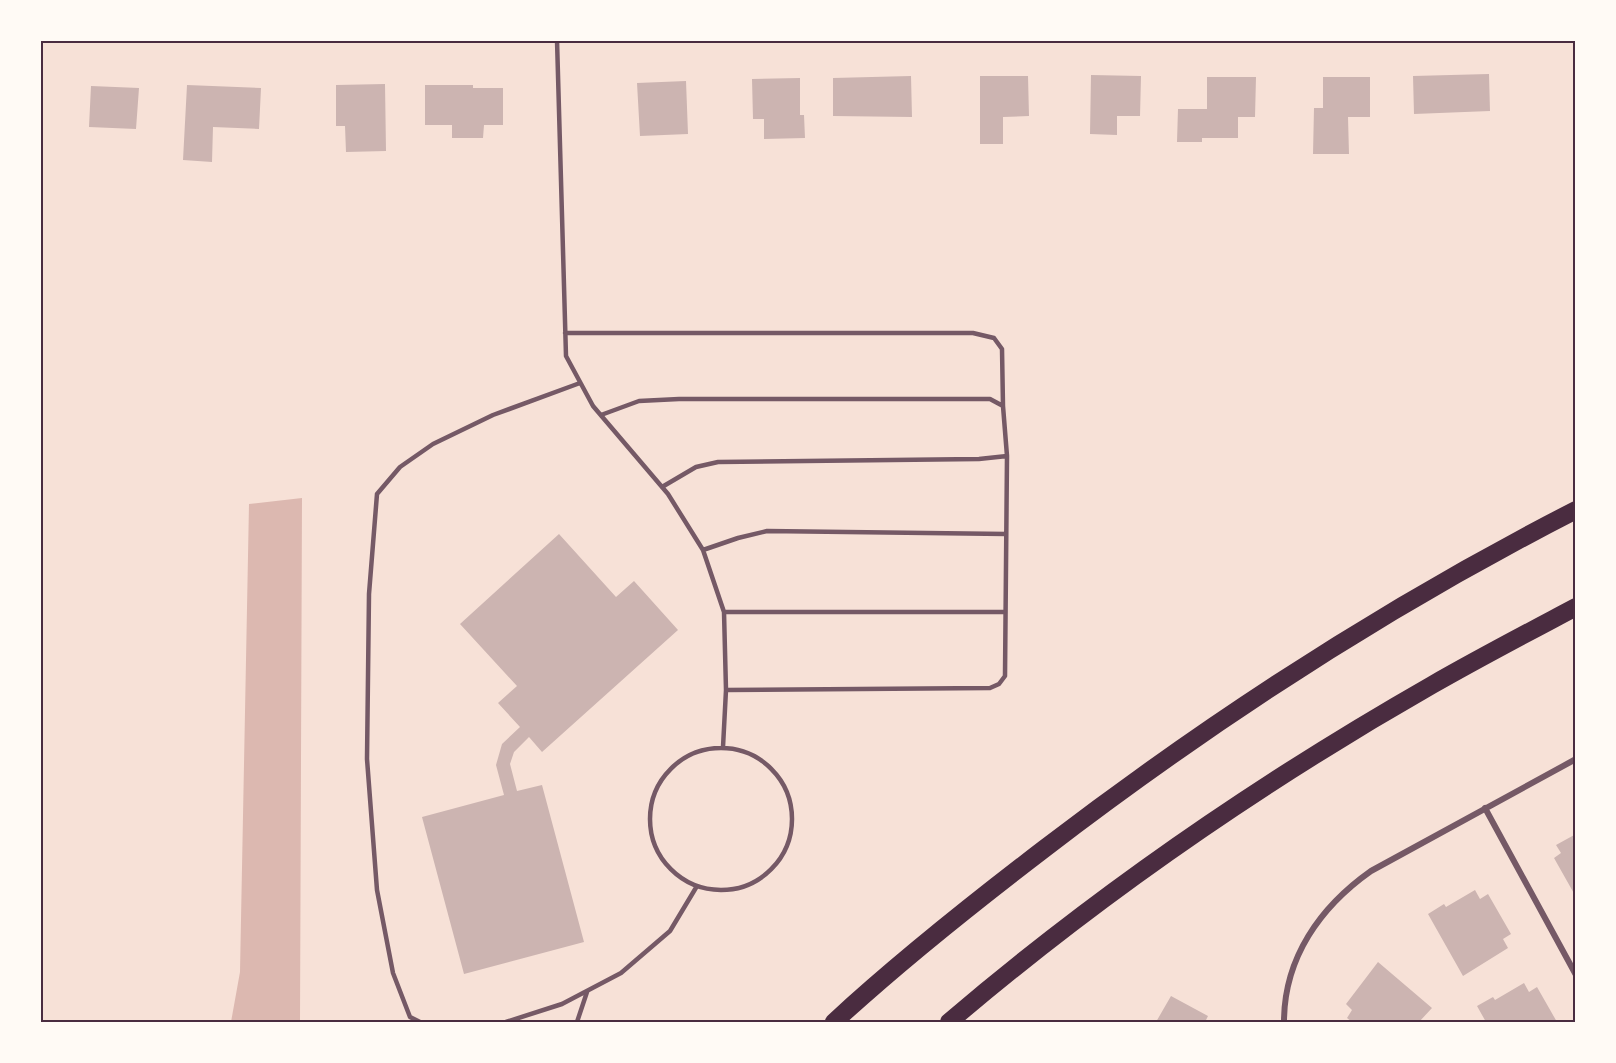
<svg xmlns="http://www.w3.org/2000/svg" width="1616" height="1063" font-family="Arial,sans-serif">
<rect width="100%" height="100%" fill="#f7e1d7"/>
<!-- water -->
<path fill="#dcb8b0" d="M302 498 300 1022H231L240 972 249 504Z"/>
<!-- building -->
<path fill="#ccb4b1" d="M1489 74 1490 111 1414 114 1413 76Z
M1091 75 1141 76 1140 116H1117V135L1090 134Z
M911 76 912 117 833 116V78Z
M980 76H1028L1029 116 1003 117V144H980Z
M1207 77H1256L1255 117H1238V138H1202V142H1177L1178 109H1207Z
M1323 77H1370V117H1348L1349 154H1313L1314 108H1323Z
M800 78V115H804L805 138 764 139V119H753L752 79Z
M686 81 688 134 640 136 637 83Z
M385 84 386 151 346 152 345 126H336V85Z
M187 85 261 88 259 129 213 127 212 162 183 160Z
M425 85H473V88H503V125H484L483 138H452V125H425Z
M91 86 139 88 136 129 89 127Z
M1573 111H1576V139H1574Z
M559 534 616 597 634 581 678 630 542 752 529 737 514 752 510 764 517 791 542 785 584 942 464 974 422 817 504 795 496 765 502 744 520 727 498 703 517 686 460 624Z
M1576 834V897L1554 858 1561 853 1556 845Z
M1475 890 1480 899 1488 894 1511 934 1503 939 1508 948 1463 976 1428 914 1444 904 1446 907Z
M1378 962 1432 1008 1419 1022 1417 1020 1415 1022H1352L1347 1018 1352 1010 1346 1004Z
M1524 983 1529 992 1537 987 1557 1022H1486L1477 1006 1493 997 1495 1000Z
M1171 996 1208 1016 1205 1022H1156Z"/>
<g fill="none" stroke-linecap="round" stroke-linejoin="round">
<!-- service -->
<path stroke="#755966" stroke-width="4.5" d="M557 40 566 356 593 406 668 494 703 550 724 612 726 690 723 747
M565 333H973L994 338 1002 349 1003 406
M601 415 639 401 679 399H990L1003 406 1007 456 1005 676 999 684 990 688 726 690
M662 487 696 467 718 462 979 459 1007 456
M703 550 738 538 767 531 1006 534
M724 612H1005
M650 819a71 71 0 1 1 142 0a71 71 0 1 1-142 0Z
M420 1022 410 1017 393 973 377 890 367 759 369 594 377 494 400 467 433 444 493 415 580 383
M506 1022 562 1004 621 973 670 931 697 886
M577 1022 587 992"/>
<!-- minor -->
<path stroke="#755966" stroke-width="6" d="M1485 808 1576 975
M1284 1022C1284 958 1320 907 1371 871L1576 759"/>
<!-- motorway -->
<path stroke="#4a2c40" stroke-width="18" d="M834 1022C900 961 972 904 1044 849 1211 721 1388 606 1576 510
M949 1022C1098 895 1262 782 1432 685 1479 658 1527 633 1576 607"/>
</g>
<!-- border -->
<rect width="1616" height="1063" fill="none" stroke="#fffaf5" stroke-width="84"/>
<rect x="42" y="42" width="1532" height="979" fill="none" stroke="#4a2c40" stroke-width="2"/>
</svg>
